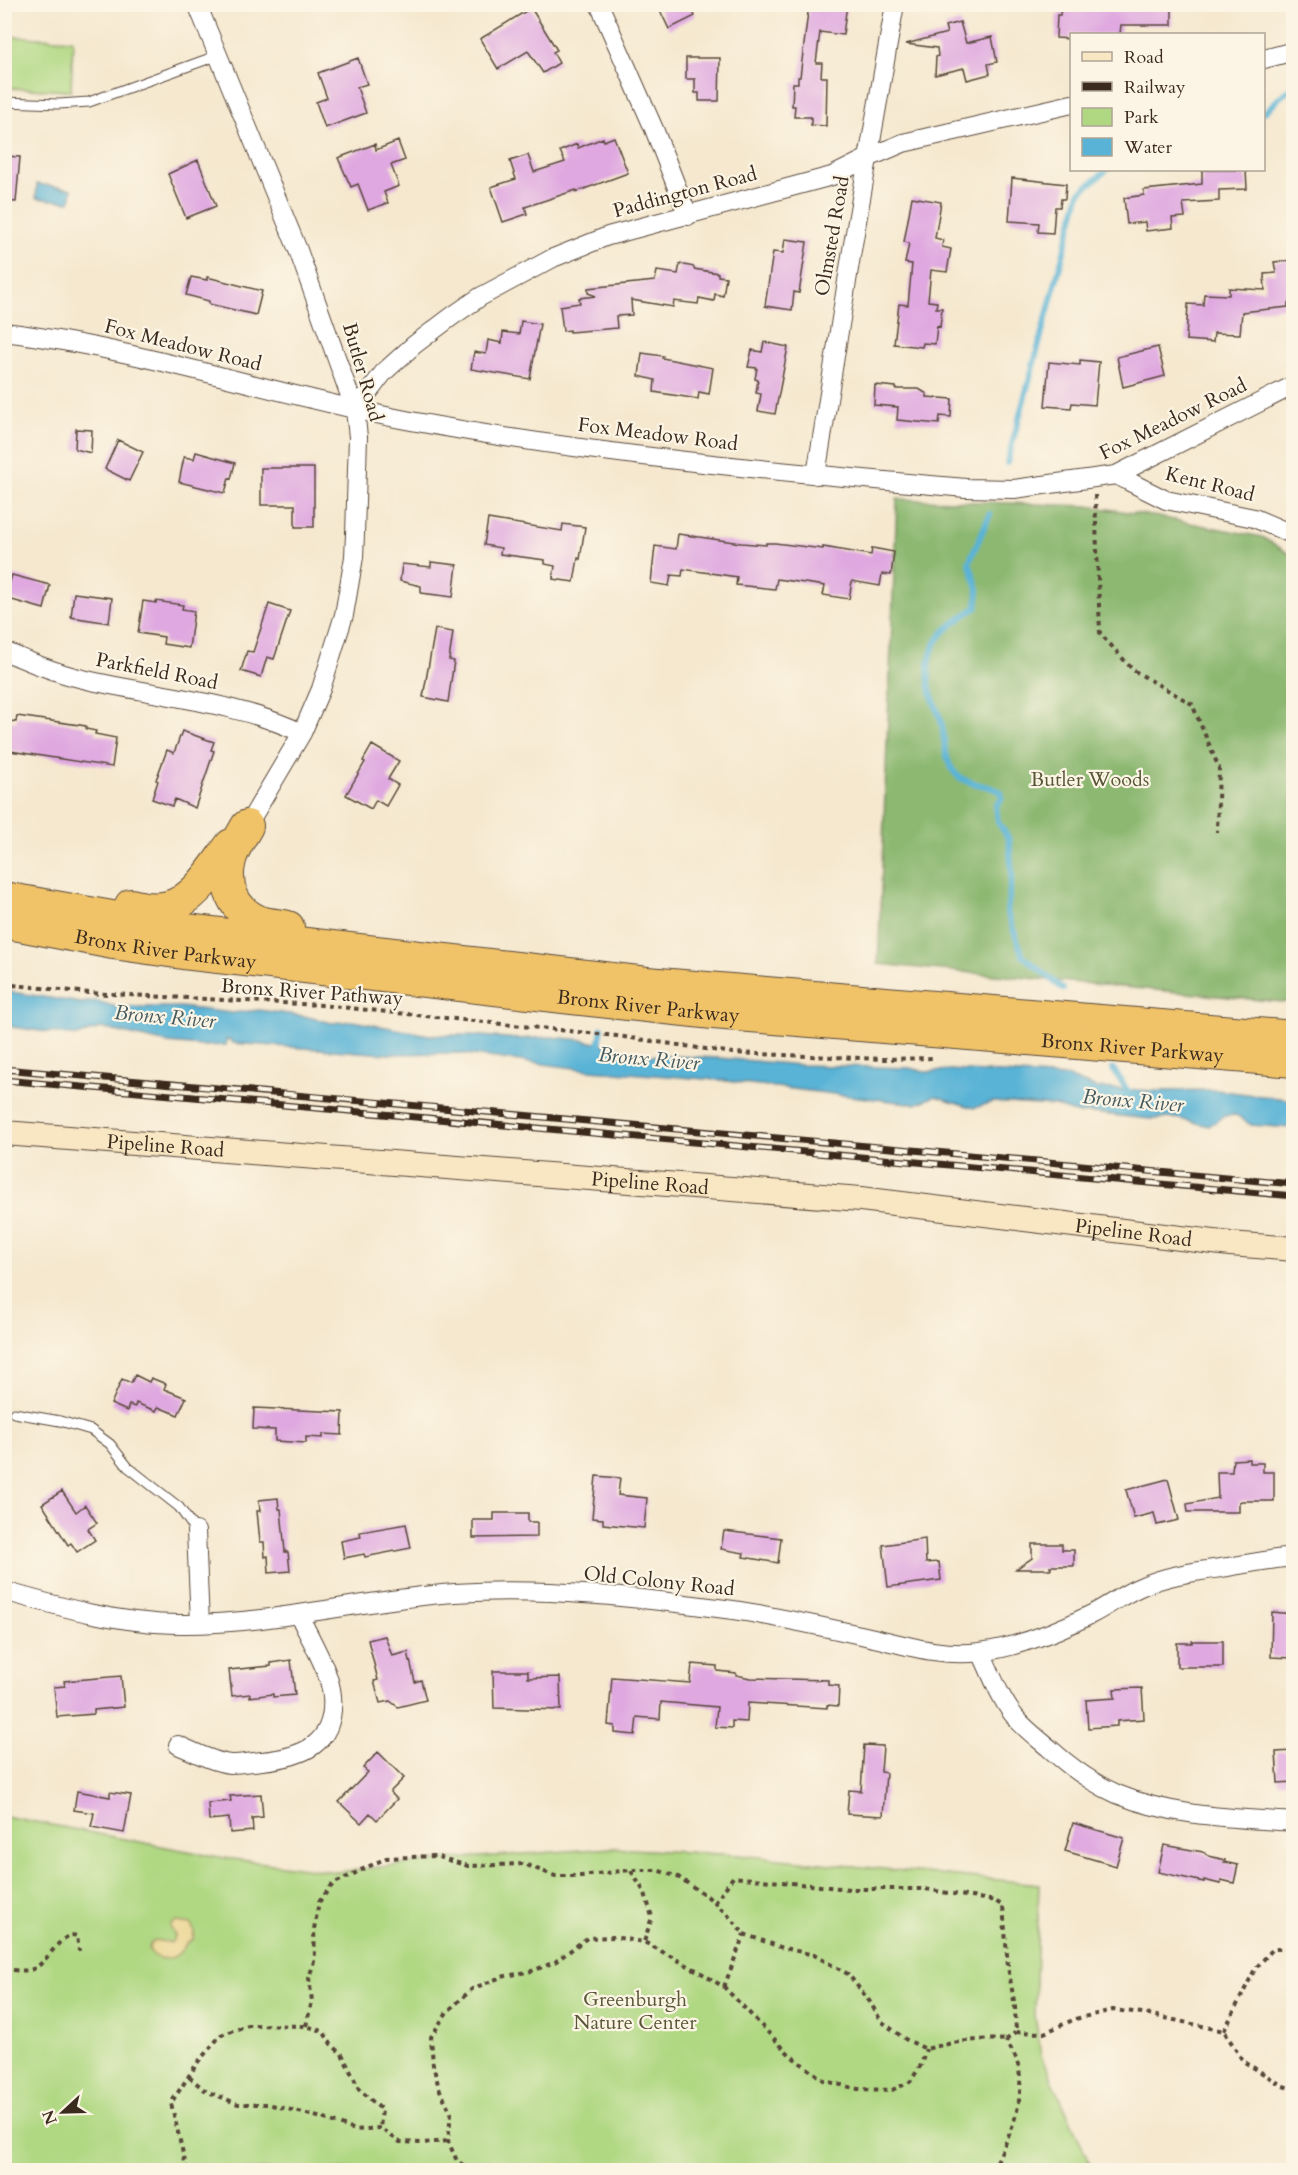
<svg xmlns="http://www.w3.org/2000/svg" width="1298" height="2175" font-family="Cardo,serif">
<rect width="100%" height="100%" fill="#fcf5e5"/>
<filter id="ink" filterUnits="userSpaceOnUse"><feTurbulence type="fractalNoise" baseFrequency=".0167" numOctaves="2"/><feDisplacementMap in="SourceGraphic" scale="12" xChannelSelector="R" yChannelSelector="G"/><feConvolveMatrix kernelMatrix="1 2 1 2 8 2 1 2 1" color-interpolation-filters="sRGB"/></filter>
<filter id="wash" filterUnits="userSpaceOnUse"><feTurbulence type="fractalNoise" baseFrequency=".008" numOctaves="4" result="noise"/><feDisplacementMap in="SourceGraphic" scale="24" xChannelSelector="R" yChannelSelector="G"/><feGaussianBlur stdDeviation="1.35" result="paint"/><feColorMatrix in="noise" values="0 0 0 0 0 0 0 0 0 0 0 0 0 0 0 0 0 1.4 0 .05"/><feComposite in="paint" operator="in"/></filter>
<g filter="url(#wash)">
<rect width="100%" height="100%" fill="#f5e8cf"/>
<!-- green -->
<path fill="#b0d883" stroke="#768150" stroke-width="1.5" d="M5 36 73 40 71 91 5 88Z
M4 1816 224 1858 337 1872 451 1859 612 1848 738 1855 1039 1884 1035 2015 1041 2056 1093 2170H5Z"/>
<!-- forest -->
<path fill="#8cb871" stroke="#647148" stroke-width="1.5" d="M897 499 1088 506 1159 517 1262 537 1293 556V1003L878 964Z"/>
<!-- sand -->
<path fill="#eeda9e" stroke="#94825e" stroke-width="1.5" d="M176 1922 191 1924 194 1931 193 1939C183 1944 186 1947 179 1953 170 1962 154 1960 149 1949L151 1943 155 1940 171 1943 175 1936 170 1926Z"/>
<!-- water -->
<path fill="#58b3d6" stroke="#4a6e7a" stroke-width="1.5" d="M37 184 72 189 70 202 36 198Z
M5 991 81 1003 97 1001 117 1007H180L232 1013 259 1010 304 1016 332 1023 353 1021 429 1035H470L518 1039 551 1037 583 1040 619 1048 638 1055 719 1058 801 1065 909 1068 928 1072 950 1070 1067 1077 1097 1088 1154 1091 1216 1090 1293 1100V1128L1251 1125 1236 1115 1224 1116 1209 1126 1176 1118 1151 1119 1091 1113 1078 1114 1055 1106 993 1102 974 1108 935 1096 916 1104 718 1080 590 1070 457 1053 388 1054 232 1043 231 1040H226V1045L201 1046 168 1043 101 1028 77 1036 5 1026Z"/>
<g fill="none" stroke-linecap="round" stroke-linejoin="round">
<!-- stream -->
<path stroke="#58b3d6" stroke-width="6" d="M1264 112 1266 111 1281 96 1294 87
M1007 463 1080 192 1107 170
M990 514 969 562 978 589 977 607C946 628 925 640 929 682 930 696 939 711 942 725 945 742 944 760 955 773 966 786 987 783 1001 792L1002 798 996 806 998 822 1009 839 1012 875 1007 912 1023 956 1063 989
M598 1051 602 1028
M1113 1069 1131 1096"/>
</g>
<g id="blocks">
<!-- building -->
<path fill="#dfa8e0" d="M657 4H689L695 16 669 29Z
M809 4H847L843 35 820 32 816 63H822L821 77H827L826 126 811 125V117H794L795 106H792L793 83H798V77H800Z
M1065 4H1172V25H1121L1120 34H1071V39L1056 38 1057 15H1060L1061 6H1065Z
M531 8 557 50 553 52 559 63 543 73 528 51 498 69 480 39Z
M960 22 966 43 992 37 997 62 988 64 990 74 967 80 964 68 935 75 936 57 938 56 937 48 906 44 947 33 945 26Z
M358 58 367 84 357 87 366 113 325 128 316 102 327 98 318 73Z
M686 58H720L719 101H699V93H695V79H686Z
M614 137 628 173 576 192V190L525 207 527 214 503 222 491 187 516 179 510 161 528 155 534 172 565 162 560 151 577 144 578 148 603 138 604 141Z
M398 141 405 160 391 165 399 186 384 192 388 203 368 210 358 184 351 187 338 158 375 144 376 150Z
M4 156 20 157 16 202 4 201Z
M198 160 216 206 186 218 168 174Z
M1202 170H1246L1247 189 1219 190V201L1183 203 1185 217 1172 218 1173 228 1146 231 1145 222 1127 224 1124 198 1144 195V190L1202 184Z
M1012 178 1066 184 1065 199H1061L1060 207H1055L1053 233 1038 232 1039 223 1009 221Z
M912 197 941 202 935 238 943 240 942 247 951 249 947 272 931 270 928 301 937 302 936 308H942L940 327 937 326 935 344 923 343 922 347 894 344 899 304 908 305 912 264 905 263 909 243 904 242Z
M785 239 807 242 799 293 794 292 792 310 765 306 773 252 783 253Z
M1293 260V303H1288V307L1242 312 1240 334 1214 333 1213 342 1186 340 1188 304 1203 305 1204 294 1229 295V288L1265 290 1264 274 1276 273 1274 262Z
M680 264 694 267V269L718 273V276L726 277 723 296 715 294 714 301 699 298 698 304 674 301 673 307 631 300 632 315 616 316 617 328 570 332V330L563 331 560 306 580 303 579 298 596 296 588 293V288L655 281 657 271 678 274Z
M191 277 207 280V277L262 291 256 315 209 304V301L186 295Z
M521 321 540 324 530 379 471 369 474 352 486 354 488 340 502 343 503 332 519 334Z
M764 342 788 347 775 414 758 411 761 394 756 393 758 380 755 379 757 368 748 367 752 350 762 352Z
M1158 347 1165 376 1123 387 1117 357Z
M642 353 663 356 662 358 713 368 709 394 699 392 698 399 654 392 655 380 639 376Z
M1080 360 1099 362 1095 405 1072 403 1071 408 1045 406 1049 362 1080 365Z
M875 385 896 387V389H919L927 394V397L952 399 951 417 940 416 939 424 897 420 898 407 874 405Z
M76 429 92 430 91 453 75 449Z
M118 440 143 452 129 481 105 469Z
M196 452 235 463 231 479 229 478 225 493 179 482 184 457 194 459Z
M261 468H314V527H295V505H261Z
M488 519 562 531 563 524 585 527 580 559 578 558 574 582 553 579 555 566 545 564V560L500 554 501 548 484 545Z
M678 534 741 543 766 545V543H775L823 549V547L871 555 872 548 894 552 891 575 882 574 880 586 852 581 849 599 823 595 825 586 777 579 775 589 736 585 737 577 683 569 682 576 671 575 669 586 651 583 655 546 676 549Z
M431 562 457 565 453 597 421 593V586L400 581 402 564 431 567Z
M12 575 50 585 44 609 5 598Z
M74 593 112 598 109 623 71 617Z
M143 601 156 603V601L183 605 182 609 194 611 189 648 163 644 164 637 138 633Z
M269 604 290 611 274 659 267 657 261 677 241 671 247 651 253 652Z
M435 629 453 632 449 660 454 661 448 702 423 697Z
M17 716 86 726V729L96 731 95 734 116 738 112 767 4 750V720L16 722Z
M182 731 214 742 211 750 214 751 195 808 175 799 172 806 152 799 158 781 156 780 167 750 174 753Z
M372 745 399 761 388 779 398 785 386 806 376 800 371 809 346 795 365 762 363 761Z
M135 1375 149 1382 151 1378 166 1384 164 1389 186 1398 178 1415 158 1407 156 1411 136 1403 135 1407 129 1405 127 1411 111 1404 122 1379 131 1383Z
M254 1408 343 1412 342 1435 323 1434V1438L306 1437V1443L275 1441V1430L253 1429Z
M1249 1459V1463H1263V1472H1274V1501H1242L1239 1502V1512H1188L1187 1504 1218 1498 1217 1472H1232L1233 1460Z
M596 1476 620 1478 618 1495 647 1498 644 1528 603 1524V1519L592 1518Z
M1168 1479 1179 1520 1157 1525 1154 1513 1134 1518 1126 1490Z
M62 1491 76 1512 85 1505 97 1523 88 1529 95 1540 77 1552 71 1543 68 1545 42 1504Z
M278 1498 279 1509H281L285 1552H288L290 1571 269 1573 268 1556 265 1557 264 1542H260L257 1511H260L259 1500Z
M494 1513H528V1522H537V1537L473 1538V1520H494Z
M406 1524 411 1548 365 1557 364 1554 344 1558 341 1541 361 1537 360 1532Z
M724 1531 781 1538 778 1563 743 1557 744 1553 721 1549Z
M925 1539 926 1563 939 1562 941 1580 888 1587 883 1545Z
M1032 1544H1062V1550H1074V1566H1050L1051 1569H1016L1032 1558Z
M1272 1612 1293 1614V1658L1271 1657Z
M385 1636 392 1656 408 1652 415 1682 421 1680 426 1700 398 1707 390 1701 380 1703 374 1681 378 1680 368 1640Z
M1192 1641H1223V1667H1177V1643H1192Z
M291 1660 295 1695 273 1697V1694L250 1697V1694L232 1696 229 1670 271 1666V1663Z
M692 1664 717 1666V1671L736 1673V1675L750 1678 828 1680V1685L839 1686 838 1706 827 1705V1708L748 1703 747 1722 732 1721V1728L715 1727 717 1707 661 1702 660 1719 637 1717 635 1735 615 1733V1726L608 1725 612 1677 690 1683Z
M493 1671H528V1678L560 1677 561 1710 494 1708Z
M121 1676 124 1707 94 1710V1714L57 1717 54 1687 65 1686 64 1681Z
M1142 1688 1144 1719 1117 1721V1726L1088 1728 1086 1700 1115 1698 1114 1689Z
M864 1745 883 1746 881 1772 886 1773 883 1816 847 1814 849 1790 861 1791Z
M1293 1751V1782L1278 1783 1276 1752Z
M378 1752 404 1778 390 1792 397 1799 377 1820 370 1813 361 1823 339 1802 368 1772 363 1768Z
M77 1791 110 1797V1792L131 1795 124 1833 91 1827 94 1813 74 1810Z
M261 1794 263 1817 252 1818 253 1831 230 1833 229 1818 209 1820 208 1803 231 1801 230 1796Z
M1073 1823 1124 1838 1116 1866 1065 1851Z
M1164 1845 1203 1852 1209 1856 1225 1860 1224 1862 1238 1865 1234 1883 1221 1880 1220 1884 1204 1880V1882L1158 1872Z"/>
</g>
</g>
<g filter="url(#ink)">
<use href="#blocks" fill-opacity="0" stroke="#574639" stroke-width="1.5"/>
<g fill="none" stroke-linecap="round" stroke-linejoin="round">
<defs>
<path id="lane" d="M4 102 59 104 89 102 219 55
M14 1413 60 1421 91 1430 110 1444 128 1467 179 1507 196 1531"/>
<path id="street" d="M197 4 298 250 355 410 358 437 355 534 354 557 344 615 321 689 302 733 247 826
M599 4 654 129 688 216
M1264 59 1294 51
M4 332C142 349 275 395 411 421 594 455 780 472 966 488L1014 489 1116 475 1294 385
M355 410 384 372 414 345 451 317 480 297 553 258 608 236 832 176 868 158 903 143 1072 104
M816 475 852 250 895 4
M1116 475 1166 500 1254 518 1294 535
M4 651C30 662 56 673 83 679 154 696 235 701 302 733
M196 1531 200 1624
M4 1591C60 1607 121 1624 180 1624 273 1625 363 1599 455 1593 547 1587 642 1598 733 1610 774 1616 815 1625 856 1634 897 1642 937 1658 980 1652 1018 1647 1058 1631 1092 1614 1108 1606 1122 1595 1138 1588 1165 1575 1199 1571 1228 1567 1250 1563 1272 1559 1294 1557
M981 1652C991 1674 1000 1698 1015 1717 1025 1729 1038 1739 1049 1748 1070 1767 1092 1783 1117 1794 1172 1817 1236 1818 1294 1822
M178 1745C194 1752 213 1762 230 1764 240 1764 252 1762 262 1761 302 1757 336 1745 332 1696 330 1671 310 1639 299 1615"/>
<g id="secondary">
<path id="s1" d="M4 1133 861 1199 1230 1244 1294 1249"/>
</g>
<g id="highway">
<path d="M247 826C241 837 233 848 230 860 223 886 234 912 260 922 269 925 279 925 288 927"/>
<path d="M4 898 186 930 647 983 1294 1037"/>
<path d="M131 905C143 908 156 910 168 907 196 900 215 866 231 845"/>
<path id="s2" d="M4 922 113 943 183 953 572 998 713 1013 1294 1061"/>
</g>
</defs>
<!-- lane casing -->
<use href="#lane" stroke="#574639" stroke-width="11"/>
<!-- street casing -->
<use href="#street" stroke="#574639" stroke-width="20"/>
<!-- secondary casing -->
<use href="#secondary" stroke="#574639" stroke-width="26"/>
<!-- highway casing -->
<use href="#highway" stroke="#574639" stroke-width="34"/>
<!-- path -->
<path stroke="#574639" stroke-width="4" stroke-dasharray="4.5 4.5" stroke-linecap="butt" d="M1095 495 1100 633 1133 670 1192 704 1219 768 1217 832
M4 984 90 993 321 1005 617 1036 733 1053 884 1059 934 1058
M631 1871 645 1893 652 1917 644 1942
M715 1903 733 1877 849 1889H925L995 1901 1003 1906 1008 1967 1015 2007 1016 2032
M744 1934 780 1947 814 1955 848 1974 870 2002 881 2021 905 2039 926 2049C953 2042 978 2038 1006 2040
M4 1969C14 1970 24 1972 33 1969 49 1962 61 1930 77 1936L79 1951
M724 1987 744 1934
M306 2026 312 2001 309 1978 315 1958 314 1929 319 1902 333 1884 386 1858 435 1856 468 1866 524 1864 555 1876H581L630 1870H657L678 1877 707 1896 727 1914 744 1934
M1224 2031 1255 1969 1273 1949H1294
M1016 2032 1044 2033 1075 2019 1113 2010 1143 2013 1224 2031 1243 2061 1283 2086 1294 2089
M1006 2040 1016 2032
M189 2077 206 2091 238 2104H268L322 2118 355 2130 380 2128 400 2142 423 2143 448 2141
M187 2170 171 2103 198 2062 221 2035 248 2025 306 2026 323 2031 331 2044 342 2054 359 2089 382 2110 380 2128
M471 2170 457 2161 448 2141 451 2113 439 2088 433 2065 431 2037 447 2012 472 1989 501 1977 532 1971 555 1962 587 1938 613 1937 644 1942 698 1971 724 1987 791 2056 825 2081 858 2089 892 2090 910 2082 921 2065 926 2049
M993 2170C1009 2136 1028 2100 1017 2061 1014 2054 1009 2046 1006 2040"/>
<!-- lane -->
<use href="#lane" stroke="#fff" stroke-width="9"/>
<!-- street -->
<use href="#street" stroke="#fff" stroke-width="18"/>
<!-- secondary -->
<use href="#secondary" stroke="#f9e7c3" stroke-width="24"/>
<!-- highway -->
<use href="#highway" stroke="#f0c369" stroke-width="32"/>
<defs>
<path id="rail" d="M4 1069 1294 1184
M4 1080 1294 1196"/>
</defs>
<!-- rail casing -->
<use href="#rail" stroke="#3b2a1e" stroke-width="7"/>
<!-- rail -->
<use href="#rail" stroke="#fcf5e5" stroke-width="4.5" stroke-dasharray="14" stroke-linecap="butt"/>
</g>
</g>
<g text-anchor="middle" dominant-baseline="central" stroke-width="4.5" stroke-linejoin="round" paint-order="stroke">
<!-- street labels -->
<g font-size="20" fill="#3b2a1e" stroke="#fcf5e5">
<text transform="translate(685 192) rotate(-15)">Paddington Road</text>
<text transform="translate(832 236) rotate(-80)">Olmsted Road</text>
<text transform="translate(183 345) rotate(14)">Fox Meadow Road</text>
<text transform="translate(363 372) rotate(74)">Butler Road</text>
<text transform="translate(1173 419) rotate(-26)">Fox Meadow Road</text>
<text transform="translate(658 434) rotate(7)">Fox Meadow Road</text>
<text transform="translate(1210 484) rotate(14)">Kent Road</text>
<text transform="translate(157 671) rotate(11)">Parkfield Road</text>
<text stroke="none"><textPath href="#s2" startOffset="164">Bronx River Parkway</textPath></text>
<text transform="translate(312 992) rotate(4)">Bronx River Pathway</text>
<text stroke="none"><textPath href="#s2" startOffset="650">Bronx River Parkway</textPath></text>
<text stroke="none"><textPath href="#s2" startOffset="1136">Bronx River Parkway</textPath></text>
<text stroke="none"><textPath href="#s1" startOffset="162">Pipeline Road</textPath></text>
<text stroke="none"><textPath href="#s1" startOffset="648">Pipeline Road</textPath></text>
<text stroke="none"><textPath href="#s1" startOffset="1134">Pipeline Road</textPath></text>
<text transform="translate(659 1581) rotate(6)">Old Colony Road</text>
</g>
<!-- park labels -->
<g font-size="20" fill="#585637" stroke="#fcf5e5">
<text x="1090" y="779">Butler Woods</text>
<text x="635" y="1999">Greenburgh<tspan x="635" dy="23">Nature Center</tspan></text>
</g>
<!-- water labels -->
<g font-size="21" font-style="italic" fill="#455a5e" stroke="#fcf5e5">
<text transform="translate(165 1017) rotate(5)">Bronx River</text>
<text transform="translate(649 1059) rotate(5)">Bronx River</text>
<text transform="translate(1133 1101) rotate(5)">Bronx River</text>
</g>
</g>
<!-- margin -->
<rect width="1298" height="2175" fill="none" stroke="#fcf5e5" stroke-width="24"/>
<!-- legend -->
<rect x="1070" y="33" width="195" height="138" fill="#fcf5e5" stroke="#afa495" stroke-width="1.5"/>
<rect x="1082" y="52" width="30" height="9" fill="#f9e7c3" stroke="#afa495" stroke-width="1.5"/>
<text x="1124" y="63" font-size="18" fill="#3b2a1e">Road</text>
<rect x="1082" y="82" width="30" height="9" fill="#3b2a1e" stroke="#afa495" stroke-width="1.5"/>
<text x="1124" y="93" font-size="18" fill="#3b2a1e">Railway</text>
<rect x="1082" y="108" width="30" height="18" fill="#b0d883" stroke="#afa495" stroke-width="1.5"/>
<text x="1124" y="123" font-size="18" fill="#3b2a1e">Park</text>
<rect x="1082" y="138" width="30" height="18" fill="#58b3d6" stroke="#afa495" stroke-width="1.5"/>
<text x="1124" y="153" font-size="18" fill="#3b2a1e">Water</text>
<!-- north arrow -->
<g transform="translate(63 2112) rotate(248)" stroke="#fcf5e5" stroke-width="4.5" paint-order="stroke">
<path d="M0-4.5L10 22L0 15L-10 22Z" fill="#3b2a1e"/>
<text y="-9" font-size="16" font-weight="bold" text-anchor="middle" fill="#3b2a1e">N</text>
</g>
</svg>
